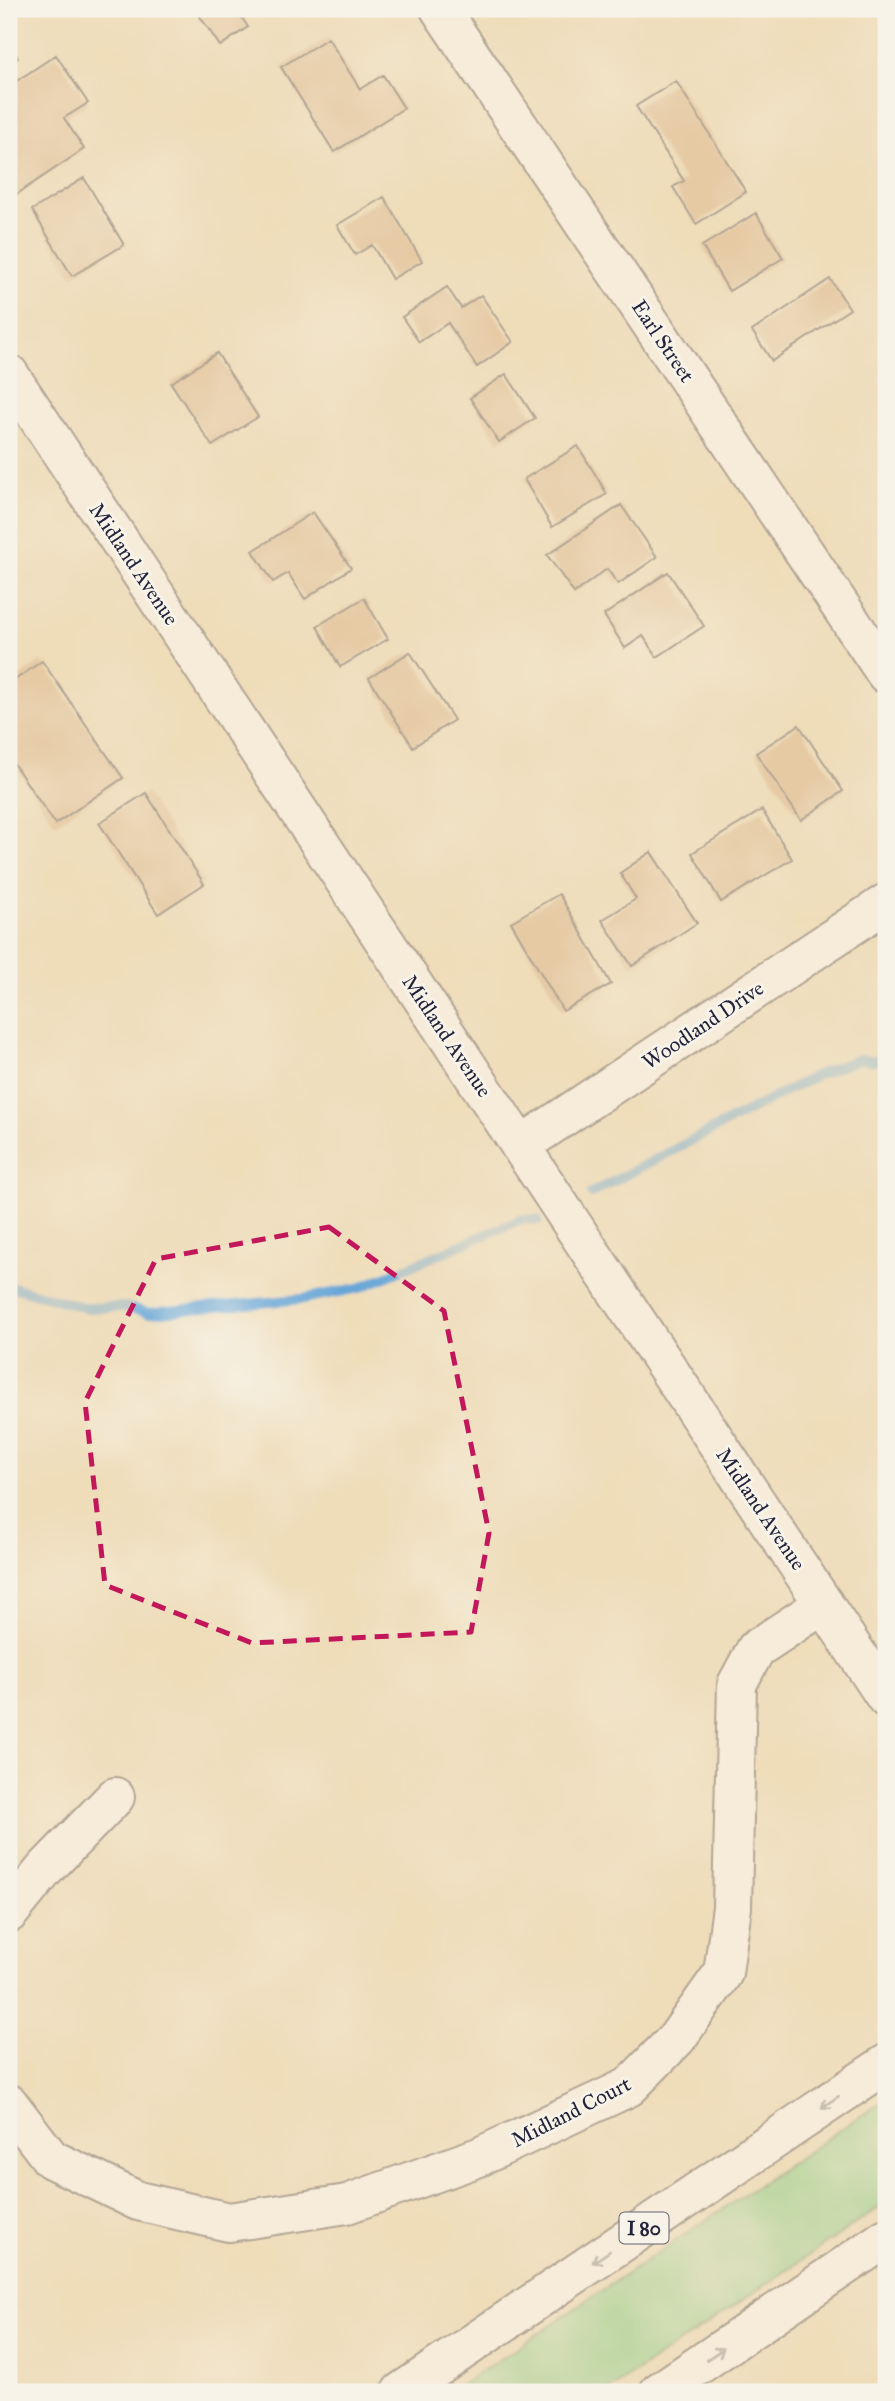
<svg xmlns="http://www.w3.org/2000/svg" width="895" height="2401" font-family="'IM FELL Great Primer',serif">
<rect width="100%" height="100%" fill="#f7f3e8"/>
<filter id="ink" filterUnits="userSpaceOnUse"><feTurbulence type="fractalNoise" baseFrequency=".0143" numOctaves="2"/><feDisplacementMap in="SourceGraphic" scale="14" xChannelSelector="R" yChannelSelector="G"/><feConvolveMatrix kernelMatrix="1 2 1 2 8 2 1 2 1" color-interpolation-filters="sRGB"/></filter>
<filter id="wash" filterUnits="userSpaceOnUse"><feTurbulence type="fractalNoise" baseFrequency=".00686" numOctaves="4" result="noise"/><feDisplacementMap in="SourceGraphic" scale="28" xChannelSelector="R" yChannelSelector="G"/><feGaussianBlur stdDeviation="1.57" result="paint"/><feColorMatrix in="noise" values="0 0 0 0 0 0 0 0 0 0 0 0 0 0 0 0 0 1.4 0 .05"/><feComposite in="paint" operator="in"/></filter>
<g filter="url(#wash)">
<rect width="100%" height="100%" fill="#efddba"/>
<!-- green -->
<path fill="#89d18d" stroke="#567a64" stroke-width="2" d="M886 2099V2203L607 2392H451Z"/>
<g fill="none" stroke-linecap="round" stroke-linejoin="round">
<!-- stream -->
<path stroke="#64a4d7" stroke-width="10" d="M591 1193 819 1074 859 1059 874 1061 886 1057
M9 1286 86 1308 126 1307 148 1313 302 1299 359 1288 522 1219 538 1220"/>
</g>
<g id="blocks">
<!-- building -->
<path fill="#dbb48b" d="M195 9H236L248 27 220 46Z
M328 38 360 89 383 75 404 108 334 152 281 67Z
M9 43 18 58 9 65Z
M56 55 88 103 64 118 84 149 17 194 9 181V86Z
M676 81 746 192 696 224 673 187 684 181 636 106Z
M84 178 124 245 72 276 32 210Z
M384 197 422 261 392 279 372 245 355 255 337 225Z
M756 213 783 258 729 291 702 246Z
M830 279 850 309 772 361 752 331Z
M447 287 461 308 481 295 513 342 477 367 448 323 419 342 402 317Z
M217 353 258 417 212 446 171 383Z
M506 374 535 418 499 442 470 398Z
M578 446 607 494 552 527 524 479Z
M621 505 657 557 618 584 607 569 574 593 547 555Z
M313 512 351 568 305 599 288 573 273 582 253 551Z
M668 572 704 626 657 657 643 636 625 648 604 615Z
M364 598 388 639 340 667 317 626Z
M410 652 454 720 413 747 369 678Z
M42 661 123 778 55 824 9 757V684Z
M799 725 843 791 801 820 756 753Z
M146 793 204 884 158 914 99 823Z
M762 810 792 859 721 902 692 853Z
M651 852 697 923 632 966 602 920 636 899 620 873Z
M559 894 611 984 563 1011 511 922Z"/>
</g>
</g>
<g filter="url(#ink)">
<use href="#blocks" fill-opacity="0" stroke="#6a6367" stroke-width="2"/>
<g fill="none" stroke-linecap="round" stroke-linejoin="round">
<defs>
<path id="minor" d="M440 9 886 674
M9 374 886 1698
M520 1146 886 903
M9 1913 45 1869 115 1797
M9 2104 51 2159 138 2201 229 2222 347 2204 479 2157 629 2087 677 2038 723 1973 732 1907 737 1684 756 1649 824 1604"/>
<path id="highway" d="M401 2392 886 2064
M659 2392 886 2238"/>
</defs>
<!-- minor casing -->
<use href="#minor" stroke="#6a6367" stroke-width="42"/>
<!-- highway casing -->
<use href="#highway" stroke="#6a6367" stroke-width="42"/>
<!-- minor -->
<use href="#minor" stroke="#fff" stroke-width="38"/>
<!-- highway -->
<use href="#highway" stroke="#fff" stroke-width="38"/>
</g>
<!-- one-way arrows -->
<defs><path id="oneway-shaft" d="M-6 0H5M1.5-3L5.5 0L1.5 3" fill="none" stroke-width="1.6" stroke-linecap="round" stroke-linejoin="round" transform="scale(1.75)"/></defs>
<g stroke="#9c9ca7">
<use href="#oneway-shaft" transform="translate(830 2102) rotate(146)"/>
<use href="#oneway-shaft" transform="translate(601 2257) rotate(146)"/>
<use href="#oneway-shaft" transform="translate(715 2354) rotate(-34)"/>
</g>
</g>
<!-- marked area -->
<path d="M0 0H895V2401H0ZM329 1227 444 1311 489 1533 471 1632 252 1643 105 1585 85 1402 156 1259Z" fill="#efddba" fill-opacity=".55" fill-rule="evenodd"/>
<path fill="none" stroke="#c2185b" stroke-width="5" stroke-dasharray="14 9" stroke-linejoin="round" d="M329 1227 444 1311 489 1533 471 1632 252 1643 105 1585 85 1402 156 1259Z"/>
<g text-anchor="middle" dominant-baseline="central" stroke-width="6" stroke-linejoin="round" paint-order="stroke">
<!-- shield labels -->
<rect fill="#f7f3e8" stroke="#62616f" stroke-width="2" x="619.5" y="2212.5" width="49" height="31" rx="5"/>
<g font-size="19" font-weight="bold" fill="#22223b">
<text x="644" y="2228">I 80</text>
</g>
<!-- street labels -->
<g font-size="21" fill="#22223b" stroke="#f7f3e8">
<text transform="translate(663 341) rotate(56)">Earl Street</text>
<text transform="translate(134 564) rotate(56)">Midland Avenue</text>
<text transform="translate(703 1025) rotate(-34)">Woodland Drive</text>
<text transform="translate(447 1036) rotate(56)">Midland Avenue</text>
<text transform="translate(761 1509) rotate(56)">Midland Avenue</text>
<text transform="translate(571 2112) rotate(-27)">Midland Court</text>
</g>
</g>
<!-- margin -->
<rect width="895" height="2401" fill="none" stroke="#f7f3e8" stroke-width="35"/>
</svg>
